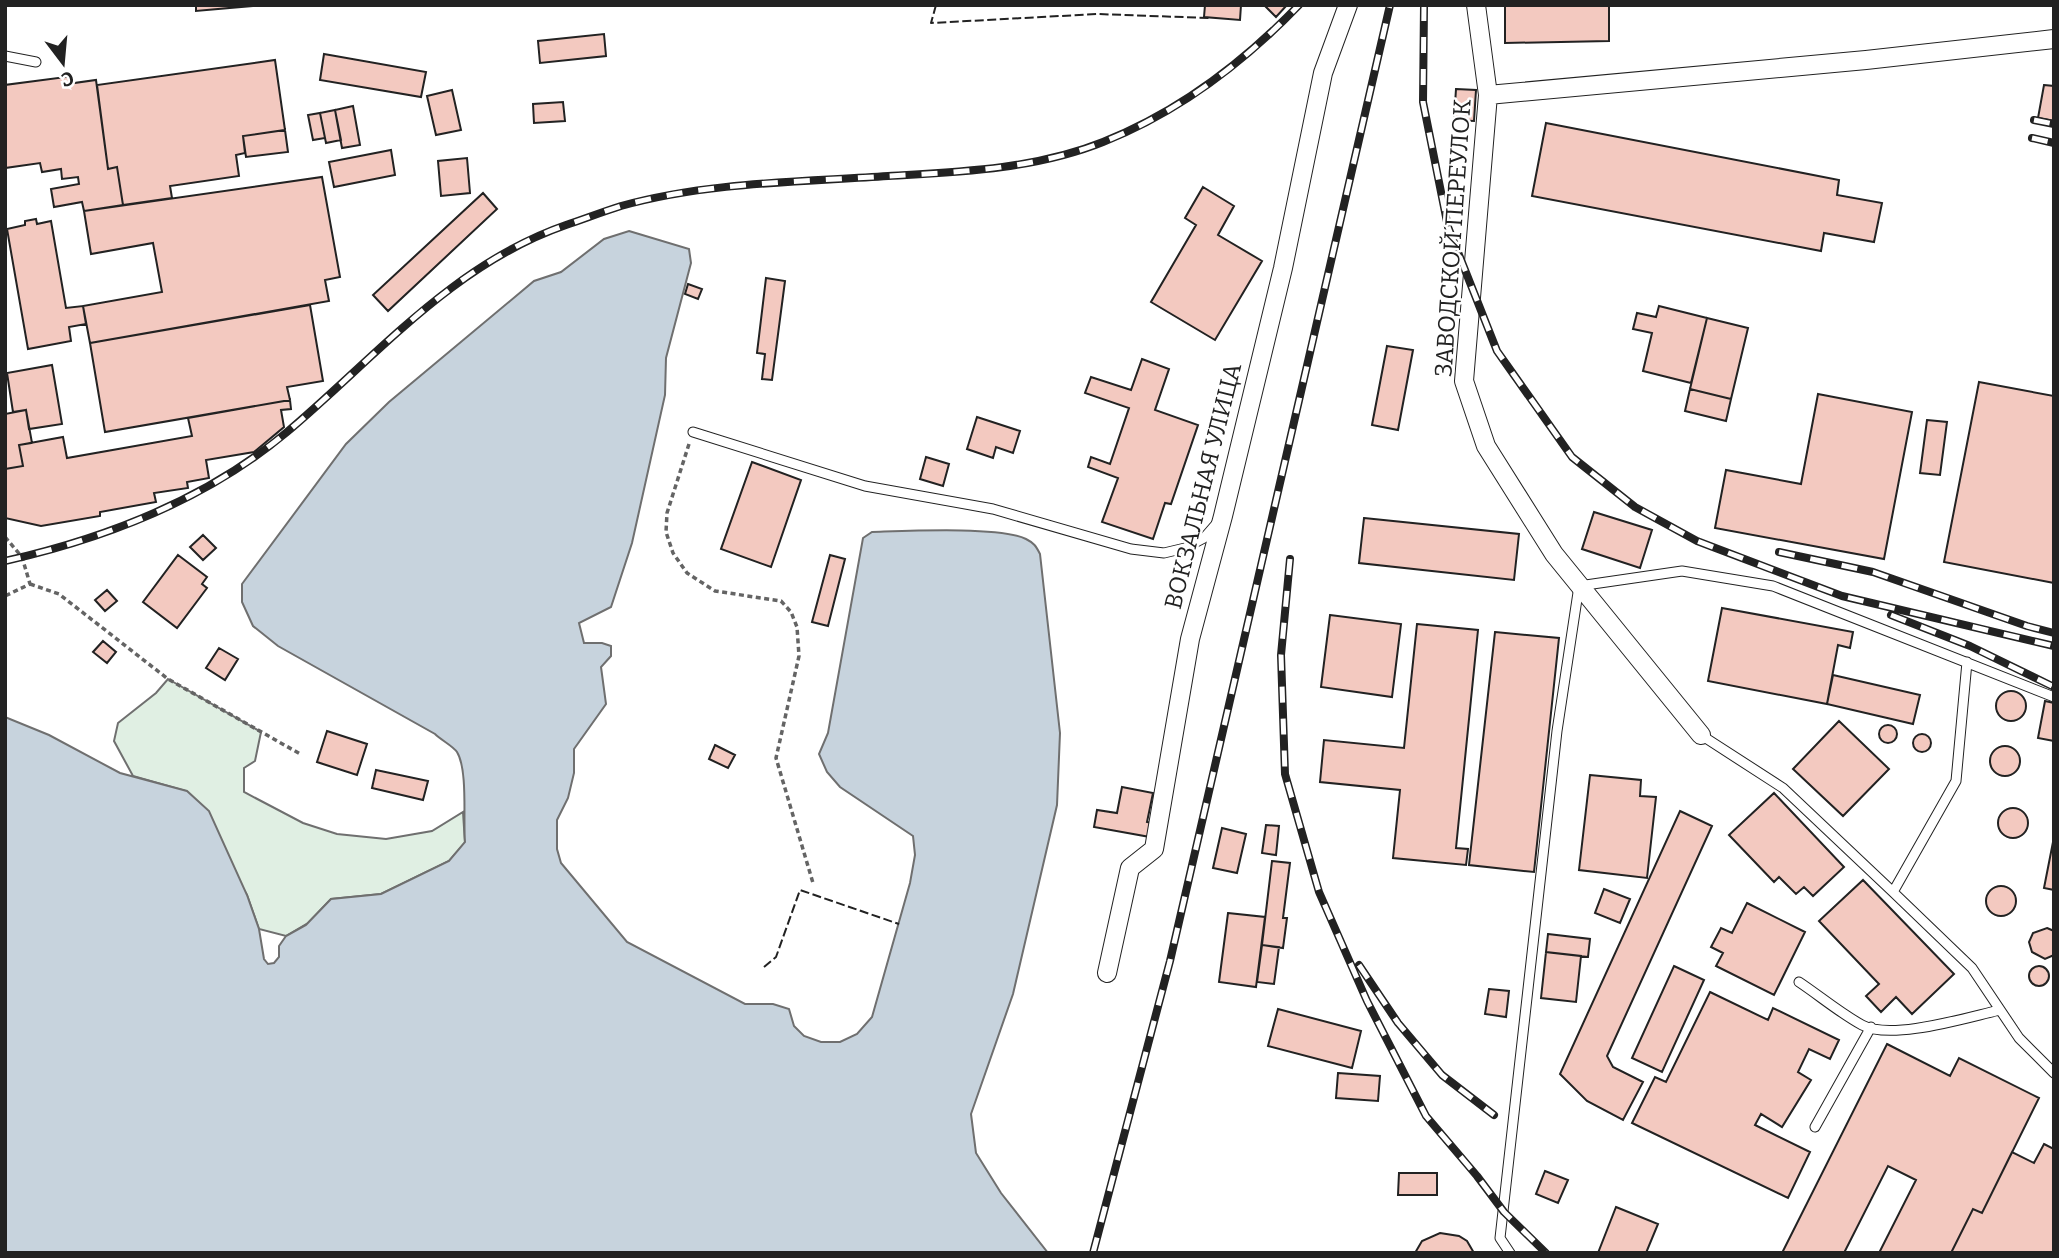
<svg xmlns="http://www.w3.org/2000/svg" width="2059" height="1258" font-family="Bitter,serif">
<rect width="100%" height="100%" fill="#fff"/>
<!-- green -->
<path fill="#e0efe3" stroke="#6f6f6f" stroke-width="2" d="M168 679 261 732 255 761 244 768V792L303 823 337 834 386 839 432 831 463 812 465 843 449 861 381 894 331 899 308 923 286 936 259 929 247 895 186 791 133 776 114 741 118 723 156 693Z"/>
<!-- water -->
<path fill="#c7d3dd" stroke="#6f6f6f" stroke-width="2" d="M629 231 689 249 691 263 666 358 665 395 632 543 611 607 579 623 584 643H602L611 646V656L601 667 606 704 574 749V773L568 798 557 820V849L561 863 627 942 745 1004H773L789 1009 794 1026 804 1036 821 1042H840L857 1034 872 1017 910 883 915 855 913 836 840 787 827 772 819 754 828 733 863 538 872 532C905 531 1000 526 1026 539 1034 543 1036 546 1040 554L1060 733 1057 805 1013 994 971 1114 976 1153 1001 1193 1048 1253H5V717L49 735 120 773 187 791 209 811 247 895 259 929 264 959 268 964 274 963 279 957V946L286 936 306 925 331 899 381 894 449 861 465 842C463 820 468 770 457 752 453 746 441 740 435 734L278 646 253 626 242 602V584L346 444 389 402 534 281 561 272 604 239Z"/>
<!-- building -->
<path fill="#f3c9c0" stroke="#222" stroke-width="2" d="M196 5H263L196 11Z
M1205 5H1241L1240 20 1204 17Z
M1264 5H1287L1276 17Z
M1505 5H1609V41L1505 43Z
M604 34 606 56 540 63 538 41Z
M324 54 426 72 421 97 320 80Z
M275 60 285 130 243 136 245 153 236 155 239 176 170 186 172 198 123 205 117 167 108 169 97 85Z
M73 76 74 83 96 80 108 169 117 167 123 205 84 211 82 202 54 207 51 189 79 184 78 177 62 179 61 169 42 172 40 163 5 168V85Z
M2044 85 2054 86V121L2038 118Z
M1456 89 1476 90 1474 121 1454 120Z
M452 90 461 130 436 135 427 96Z
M563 102 565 121 534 123 533 104Z
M353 106 360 145 342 148 335 110Z
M335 110 341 140 326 143 320 113Z
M320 113 325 138 313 140 308 115Z
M1546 123 1839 180 1837 195 1882 203 1874 242 1824 233 1821 251 1532 196Z
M285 130 288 152 246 157 243 136Z
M391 150 395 175 334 187 329 162Z
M467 158 470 193 441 196 438 161Z
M322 177 340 277 325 280 329 301 90 343 83 306 162 292 153 243 91 254 84 211Z
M1203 187 1234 206 1218 235 1262 261 1215 340 1151 302 1196 225 1185 218Z
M483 193 497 209 388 311 373 295Z
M36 219 37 224 51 221 66 308 83 306 86 324 69 327 71 341 28 349 7 229 25 225V221Z
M766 278 785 281 772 380 762 379 765 354 757 353Z
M688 284 702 289 698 299 685 294Z
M310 305 323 381 287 387 290 400 105 432 90 343Z
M1659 306 1707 318 1691 383 1643 371 1652 333 1633 329 1637 313 1656 317Z
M1707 318 1748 328 1731 399 1690 389Z
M1387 346 1413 350 1398 430 1372 425Z
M1142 359 1169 369 1155 410 1198 425 1171 504 1165 503 1153 539 1102 522 1118 478 1088 467 1091 457 1110 464 1129 408 1085 393 1091 377 1131 390Z
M52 365 62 424 29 429 26 410 13 412 7 373Z
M1979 382 2054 396V583L1944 562Z
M1690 389 1731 399 1726 421 1685 411Z
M1818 394 1912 412 1884 559 1715 528 1726 470 1801 484Z
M290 400 291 409 281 410 284 427 254 452 206 460 209 478 187 482 188 488 154 493 156 502 100 512V516L41 526 5 518V469L23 466 19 445 63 437 67 458 192 436 188 418Z
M26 410 32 443 19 445 23 466 5 469V414Z
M977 417 1020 431 1013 453 996 447 993 458 967 449Z
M1927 420 1947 422 1940 475 1920 473Z
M926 457 949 464 943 486 920 479Z
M752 462 801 480 771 567 721 549Z
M1594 512 1652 530 1640 568 1582 549Z
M1364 518 1519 534 1514 580 1359 563Z
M203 535 216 548 203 560 190 547Z
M178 555 207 577 202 584 207 588 177 628 143 602Z
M830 555 845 559 828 626 812 622Z
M107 590 117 601 105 611 95 600Z
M1722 608 1853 632 1850 648 1838 645 1827 704 1708 681Z
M1330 615 1401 624 1392 697 1321 687Z
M1417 624 1478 630 1456 848 1468 849 1466 865 1393 858 1400 790 1320 782 1324 740 1404 748Z
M1495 632 1559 638 1534 872 1469 865Z
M103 641 116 652 107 663 93 652Z
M219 648 238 659 225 680 206 668Z
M1833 675 1920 695 1913 724 1827 704Z
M1996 706a15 15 0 1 1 30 0a15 15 0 1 1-30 0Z
M2045 701 2054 703V741L2038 738Z
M1839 721 1889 769 1843 816 1793 769Z
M1879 734a9 9 0 1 1 18 0a9 9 0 1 1-18 0Z
M327 731 367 744 357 775 317 762Z
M1913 743a9 9 0 1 1 18 0a9 9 0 1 1-18 0Z
M715 745 735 755 728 768 709 759Z
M1990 761a15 15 0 1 1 30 0a15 15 0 1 1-30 0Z
M376 770 428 781 423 800 372 788Z
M1590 775 1641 780 1640 796 1656 797 1647 878 1579 870Z
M1122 787 1153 793 1147 822 1152 823 1150 837 1094 827 1097 810 1117 813Z
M1774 793 1844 867 1813 896 1804 887 1796 894 1779 877 1774 882 1729 835Z
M1998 823a15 15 0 1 1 30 0a15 15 0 1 1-30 0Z
M1680 811 1712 826 1607 1056 1613 1067 1643 1082 1623 1120 1587 1101 1560 1074Z
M1266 825 1279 826 1276 855 1262 853Z
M1222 828 1246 834 1237 873 1213 868Z
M2054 837V890L2044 888Z
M1272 861 1290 863 1283 918H1287L1283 948 1262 945Z
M1863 880 1954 974 1912 1014 1896 997 1881 1012 1866 996 1879 984 1819 921Z
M1986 901a15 15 0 1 1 30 0a15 15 0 1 1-30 0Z
M1604 889 1630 899 1620 923 1595 913Z
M1747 903 1805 932 1774 995 1716 966 1723 953 1711 947 1721 928 1732 933Z
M1228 913 1265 917 1256 987 1219 982Z
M2047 928 2054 931V955L2045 959 2032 952 2029 942 2033 933Z
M1548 934 1590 939 1588 957 1546 952Z
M1262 945 1279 947 1274 984 1257 982Z
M1546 952 1581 956 1576 1002 1541 998Z
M2029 976a10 10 0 1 1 20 0a10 10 0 1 1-20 0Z
M1674 966 1704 980 1662 1072 1632 1058Z
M1489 989 1509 991 1506 1017 1485 1014Z
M1710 992 1768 1020 1773 1008 1839 1040 1830 1059 1809 1049 1798 1072 1811 1080 1782 1127 1761 1114 1755 1125 1810 1152 1788 1198 1632 1123 1655 1077 1666 1082Z
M1278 1009 1361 1031 1352 1068 1268 1046Z
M1887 1044 1950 1076 1959 1058 2039 1098 1982 1213 1973 1209 1951 1253H1879L1916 1180 1888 1166 1844 1253H1782Z
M1338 1073 1380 1076 1378 1101 1336 1098Z
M2044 1144 2054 1149V1253H1951L1973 1209 1982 1213 2012 1152 2034 1163Z
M1545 1171 1568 1180 1558 1203 1536 1194Z
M1399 1173H1437V1195H1398Z
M1616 1207 1658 1224 1646 1253H1598Z
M1440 1233 1459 1236 1467 1241 1474 1253H1415L1422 1241Z"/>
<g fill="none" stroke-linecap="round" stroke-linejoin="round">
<defs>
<path id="lane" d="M5 56 36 62
M693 432 865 486 993 509 1131 549 1164 553 1185 548 1204 538 1217 523
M1701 735 1783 788 1893 892 1972 968 2019 1038 2054 1073
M1893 892 1956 781 1967 662
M1799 982C1820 996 1840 1013 1862 1025 1891 1041 1968 1017 2000 1010
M1815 1127 1871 1027
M1510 1253 1500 1238 1557 731 1579 586 1682 571 1773 586 2054 697"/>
<path id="street" d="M1476 5 1488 95 1464 381 1486 446 1554 554 1701 735
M1488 95 1866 60 2054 39
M1107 973 1130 868 1154 849 1190 639 1223 516 1283 268 1323 73 1348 5"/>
</defs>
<!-- lane casing -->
<use href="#lane" stroke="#222" stroke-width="11"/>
<!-- street casing -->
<use href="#street" stroke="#222" stroke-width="20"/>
<!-- path -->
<path stroke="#646464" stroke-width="3.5" stroke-dasharray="5 3.5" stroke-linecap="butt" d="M689 444 667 513 666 532 673 553 687 573 715 591 781 601 791 612 797 627 799 656 776 758 813 883
M5 537 22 557 30 584 5 596
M30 584 59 594 168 679 302 755"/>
<!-- lane -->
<use href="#lane" stroke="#fff" stroke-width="9"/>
<!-- street -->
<use href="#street" stroke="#fff" stroke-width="18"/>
<defs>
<path id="rail" d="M1424 5 1423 102 1448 227 1497 351 1572 457 1635 507 1697 541 1842 596 2054 646
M2034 120 2054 124
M2032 138 2054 143
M1779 552 1873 572 2027 626 2054 633
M1290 559 1281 655 1285 774 1319 892 1367 1001 1426 1116 1477 1176 1504 1212 1546 1253
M5 561C107 538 207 499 287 432 376 357 453 264 566 225 584 219 602 212 621 206 707 182 800 182 888 176 960 172 1036 169 1103 142 1179 112 1243 63 1299 5
M1891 615 1970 646 2054 687
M1359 965 1398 1023 1442 1075 1494 1115
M1093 1253 1170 961 1390 5"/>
</defs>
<!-- rail casing -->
<use href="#rail" stroke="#222" stroke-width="8"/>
<!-- rail -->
<use href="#rail" stroke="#fff" stroke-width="5" stroke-dasharray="16" stroke-linecap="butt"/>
<!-- fence -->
<path stroke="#222" stroke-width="2" stroke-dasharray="9 3.5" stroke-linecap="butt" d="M936 5 931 23 1097 14 1209 18
M764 967 776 957 800 890 899 924"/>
</g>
<g text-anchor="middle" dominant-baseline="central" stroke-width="5" stroke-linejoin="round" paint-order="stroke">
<!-- street labels -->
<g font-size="24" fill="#222" stroke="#fff">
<text transform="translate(1453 238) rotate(-86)">ЗАВОДСКОЙ ПЕРЕУЛОК</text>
<text transform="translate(1203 486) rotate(-76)">ВОКЗАЛЬНАЯ УЛИЦА</text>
</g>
</g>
<!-- border -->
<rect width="2059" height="1258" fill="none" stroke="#222222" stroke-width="14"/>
<!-- north arrow -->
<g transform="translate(63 63) rotate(164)" stroke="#ffffff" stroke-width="5" paint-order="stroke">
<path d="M0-5L12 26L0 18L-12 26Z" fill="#222222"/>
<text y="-10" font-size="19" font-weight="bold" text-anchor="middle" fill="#222222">С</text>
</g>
</svg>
